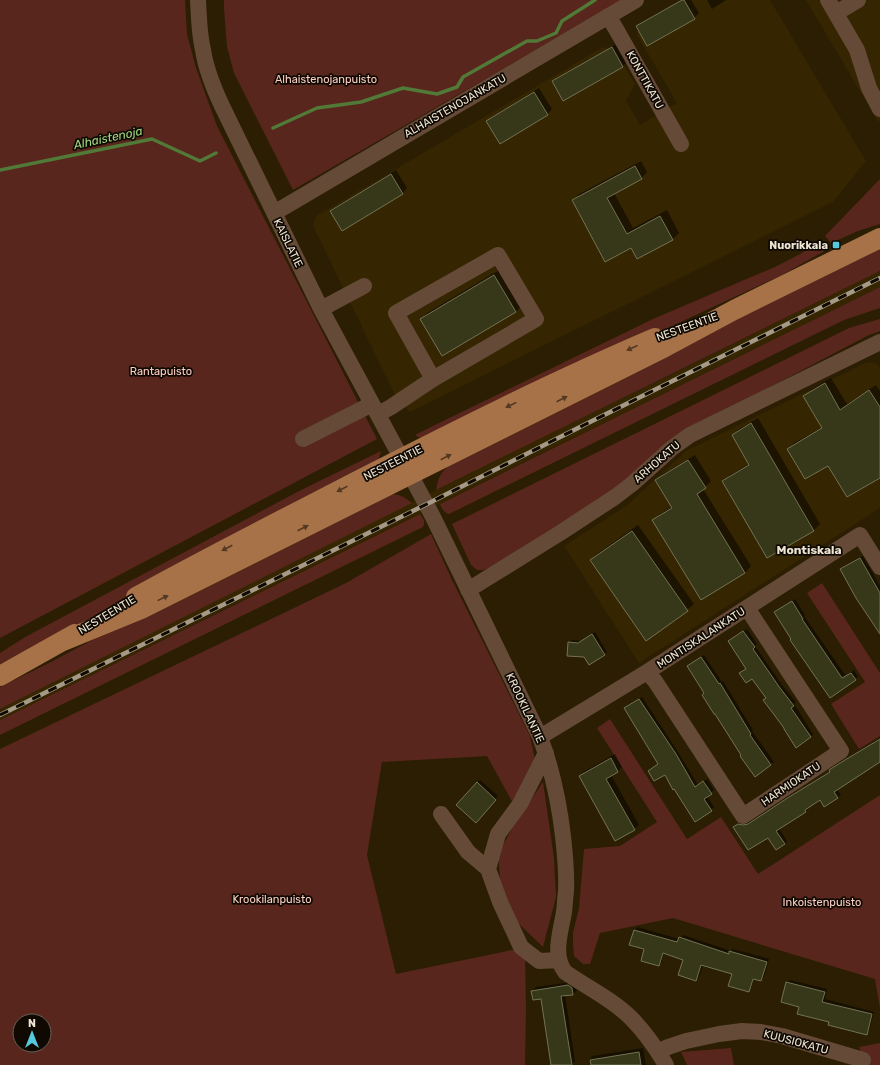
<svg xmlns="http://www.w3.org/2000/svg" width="880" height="1065" font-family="Rubik,sans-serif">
<rect width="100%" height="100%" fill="#2b1e02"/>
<!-- built -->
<path fill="#352500" d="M683 0H770L866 161 833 202 410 412 396 397 313 226 316 216 603 47 614 49 635 84 626 101 640 125 677 103 637 35 639 26Z
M806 0H880V122L877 120Z
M880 271V287L0 720V709L436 490Z
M872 362 878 365 880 369V508L639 663 564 546 626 506 686 451 865 363Z"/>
<!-- green -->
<path fill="#58261c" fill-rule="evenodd" d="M0 0H185L187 34 196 68 217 126 377 439 0 638Z
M224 0H622L293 190 234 73 227 47 224 9Z
M880 179V224L858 231 831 243 825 236Z
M821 240 828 249 782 275 431 438C425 439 420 439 415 435L441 422 653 319 777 266 802 253Z
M880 249V271L436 490C438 479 440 473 449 465L698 338Z
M880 287V308L844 320 449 514C444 513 442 509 440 504Z
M880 319V331L867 336 683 433 618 488 489 568 483 570H477L471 565 452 524 849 328Z
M381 451 379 458 374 466 164 575 84 622 0 664V653L27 636 301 490Z
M390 494C399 494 405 497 412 503L0 709V687L49 663 145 612Z
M420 514C423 518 426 522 423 527L0 735V720Z
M431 534 453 582 530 736 535 760 514 805 487 756 382 762 367 855 396 974 512 950 525 951 526 1009 525 1065H0V749L346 583ZM20 1021H44V1045H20Z
M822 583 880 673V736L859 749 831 704 865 682 807 593Z
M610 719 687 839 721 817 758 874 880 795V1009L875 979 673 918 600 933 590 964H583L574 956 573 945V933L579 908 584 849 620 846 657 822 597 728Z
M543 782 554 858 556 897 543 947 519 924 501 890 498 854 514 825Z
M880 1043V1065H866L859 1047Z
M731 1048 734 1065H687L681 1052Z"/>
<!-- shadow -->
<path fill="#0007" d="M681 0H691L699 13 694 18 637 26 642 22Z
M707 0H726L712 9Z
M617 44 627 62 623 66 554 81 558 77Z
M539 88 552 109 547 114 500 143 487 121 492 117Z
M641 161 647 172 641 179 614 193 633 228 667 210 679 233 673 239 637 258 632 246 573 200 579 194Z
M396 170 407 188 403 193 342 230 331 211 335 207Z
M501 269 522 305 516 312 421 319 427 313Z
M831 378 847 404 876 385 880 391V477L828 464 788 450 794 443 823 427 805 396 811 390Z
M758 418 820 524 814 530 767 557 723 481 730 475 749 464 733 435 739 429Z
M695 455 711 481 703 489 751 566 745 573 653 520 660 514 673 506 657 480 663 474Z
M638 525 694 604 687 610 591 560 597 554Z
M863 556 880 586V633L842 569 845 566Z
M795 599 805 615 804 616 846 676 854 670 858 677 831 697 775 612 778 609Z
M747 629 757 644 755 646 782 685 796 702 794 704 813 734 811 737 767 698 753 678 741 673 747 668 729 641Z
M595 632 607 652 604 654 584 656 569 643 572 640 581 641Z
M704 655 722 682 723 681 753 730 752 731 774 762 755 775 742 755 705 693 691 664Z
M642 697 678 752 698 785 707 779 714 790 707 796 714 807 711 810 665 774 649 771 659 764 625 708Z
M880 738V761L837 789 841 795 838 798 825 806 821 799 807 807 808 809 806 812 779 828 787 841 785 844 768 836 735 827 741 821 747 823 752 821 793 794 831 771 833 768 849 757Z
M615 754 622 767 618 771 611 775 639 825 634 829 580 776 585 771Z
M480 780 498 796 479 818 477 783Z
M637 927 679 939 683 935 731 951 733 949 769 959 764 977 761 980 754 978 751 988 749 991 733 974 703 965 699 977 696 980 684 959 664 953 662 962 659 965 645 949 635 930Z
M790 980 827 989 825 999 874 1012 869 1031 867 1034 830 1021 787 982Z
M572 982 576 985 577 990 573 994 565 995 575 1061 572 1065H552L542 998 532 991 536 987Z
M643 1048 646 1065H590L589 1060 593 1056Z"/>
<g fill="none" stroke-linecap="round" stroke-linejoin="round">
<!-- stream -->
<path stroke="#517938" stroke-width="3.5" d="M273 128 317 108 361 102 403 88 437 94 457 87 463 77 527 41H537L556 33 562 21 595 0
M0 170 152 139 200 161 216 153"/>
</g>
<!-- building -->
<path fill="#37381a" stroke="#727353" d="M682 0H684L695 19 647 46 636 26Z
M612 47 623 67 563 101 552 81Z
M534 92 548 115 500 144 486 121Z
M635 166 642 179 607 198 627 234 660 216 673 240 637 259 631 248 605 262 572 200Z
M391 174 403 194 342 231 330 211Z
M494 275 516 312 442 356 420 319Z
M825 383 840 410 869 390 880 407V478L847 497 828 466 805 479 787 449 822 428 803 396Z
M751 423 814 531 767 558 722 481 749 465 732 435Z
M688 460 706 488 697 494 745 573 701 600 652 520 672 508 655 480Z
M632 531 688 611 646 641 590 560Z
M860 558 880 593V634L856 598 840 569Z
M792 601 803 619H802L842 678 851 673 856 680 830 698 790 640 791 639 774 612Z
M743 631 755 647 753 649 780 688 794 706 791 708 811 737 796 748 784 729V728L763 700 766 698 752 679 746 683 739 673 746 669 728 641Z
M592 634 605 655 589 665 584 657 567 656 568 642 578 643Z
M701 657 719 684 720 683 751 734 750 735 771 765 755 777 740 756 741 755 715 714H714L702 695 704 693 687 666Z
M639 699 676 754 695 787 703 781 712 794 704 799 712 811 695 822 674 789 673 790 665 775 654 781 648 771 658 764 624 708Z
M880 739V762L834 792 838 798 824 807 820 800 805 810 806 812 776 831 785 844 776 850 768 838 748 850 733 827 738 824 743 825 748 824 789 797 830 772 829 770 845 760Z
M611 758 618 772 606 779 635 830 615 841 579 776Z
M477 782 496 800 476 823 456 805Z
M634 930 677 942 679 937 729 954V951L767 962 761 981 753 979 749 992 728 986 732 974 701 965 696 981 678 975 683 960 663 953 659 966 641 961 644 949 629 945Z
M786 982 825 992 822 1002 872 1014 867 1035 828 1025 829 1022 797 1014 799 1007 781 1002Z
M568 985 572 988 573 995 561 996 572 1065H551L541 999 533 1000 531 991Z
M639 1052 641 1065H591L590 1060Z"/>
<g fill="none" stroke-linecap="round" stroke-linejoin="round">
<!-- minor -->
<path stroke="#644a37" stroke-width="16" d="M198 0C199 17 199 34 203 50 206 70 214 89 222 106L321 309 433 517 540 737C552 769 559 802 563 836 565 854 567 872 566 891 565 898 565 905 564 912 561 931 552 955 565 972 586 987 612 999 631 1018 645 1032 656 1048 666 1065
M828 0 857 50 869 88 880 109
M836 13 858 0
M608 16 616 29 681 144
M274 213 636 0
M321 309 364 286
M378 414 391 407 433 379 536 319 498 255 396 313 433 379
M303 439 372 404
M468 590 560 533 615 497 632 484 672 448 690 435 880 342
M647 672 655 681 743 816 841 751 747 608
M540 737 647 672 860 535 880 567
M546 753 520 804 498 834 488 869 500 902 521 947 539 961 559 960
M441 814 468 852 488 869
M658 1052 668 1047 686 1041 719 1034 742 1031 761 1032 782 1036 863 1060"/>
<!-- major -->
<path stroke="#a77248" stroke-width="20" d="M136 597C208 557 280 521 353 483 453 432 552 382 655 338
M63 641 141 609 665 347 734 310 880 238
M0 676 75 634"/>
<defs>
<path id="rail" d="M0 715 427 504 584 425 880 278"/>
</defs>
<!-- rail casing -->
<use href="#rail" stroke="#a49a85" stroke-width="4.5"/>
<!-- rail -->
<use href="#rail" stroke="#0f0902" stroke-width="3" stroke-dasharray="9" stroke-linecap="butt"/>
</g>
<!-- one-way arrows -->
<defs><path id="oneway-solid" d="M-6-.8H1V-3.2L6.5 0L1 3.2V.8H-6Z"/></defs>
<g fill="#533822">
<use href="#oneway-solid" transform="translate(632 348) rotate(156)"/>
<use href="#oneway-solid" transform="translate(562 399) rotate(-27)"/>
<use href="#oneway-solid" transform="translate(511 405) rotate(154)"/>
<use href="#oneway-solid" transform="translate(446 457) rotate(-27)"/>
<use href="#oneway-solid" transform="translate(342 489) rotate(153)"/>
<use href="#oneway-solid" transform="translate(303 528) rotate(-27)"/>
<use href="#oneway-solid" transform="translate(227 548) rotate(153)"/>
<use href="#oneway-solid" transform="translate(163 598) rotate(-26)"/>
</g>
<!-- markers -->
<rect fill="#55cadf" stroke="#0f0902" stroke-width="1.5" x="832" y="241" width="8" height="8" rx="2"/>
<g text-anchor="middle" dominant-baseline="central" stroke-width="3.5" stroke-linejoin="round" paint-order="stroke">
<!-- park labels -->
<g font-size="11" fill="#fdcfc5" stroke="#0f0902">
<text x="326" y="79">Alhaistenojanpuisto</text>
<text x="161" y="371">Rantapuisto</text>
<text x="272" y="899">Krookilanpuisto</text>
<text x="822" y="902">Inkoistenpuisto</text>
</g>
<!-- street labels -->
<g font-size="11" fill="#ede5d4" stroke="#0f0902">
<text transform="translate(645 80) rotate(61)">KONTTIKATU</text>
<text transform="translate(455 106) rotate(-30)">ALHAISTENOJANKATU</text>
<text transform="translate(288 243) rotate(64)">KAISLATIE</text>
<text transform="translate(687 327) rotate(-20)">NESTEENTIE</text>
<text transform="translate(657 462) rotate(-41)">ARHOKATU</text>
<text transform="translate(393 463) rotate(-27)">NESTEENTIE</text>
<text transform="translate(107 615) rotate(-31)">NESTEENTIE</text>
<text transform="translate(701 638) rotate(-33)">MONTISKALANKATU</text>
<text transform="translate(525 708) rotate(65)">KROOKILANTIE</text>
<text transform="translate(791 784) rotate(-34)">HARMIOKATU</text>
<text transform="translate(796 1042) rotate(15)">KUUSIOKATU</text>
</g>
<!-- poi labels -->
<g font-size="11" font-weight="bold" fill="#ede5d4" stroke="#0f0902" text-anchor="end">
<text x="828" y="245">Nuorikkala</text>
</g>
<!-- water labels -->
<g font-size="12" font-style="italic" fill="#a2db81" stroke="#0f0902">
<text transform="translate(108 138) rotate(-12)">Alhaistenoja</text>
</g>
<!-- neighbourhood labels -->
<g font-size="12" font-weight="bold" fill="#ede5d4" stroke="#0f0902">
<text x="809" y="550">Montiskala</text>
</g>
</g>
<!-- north arrow -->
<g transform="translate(32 1033)"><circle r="19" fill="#0f0902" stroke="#686156"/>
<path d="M0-3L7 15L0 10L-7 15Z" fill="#55cadf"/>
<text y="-6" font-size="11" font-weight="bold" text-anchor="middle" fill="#ede5d4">N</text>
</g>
</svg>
